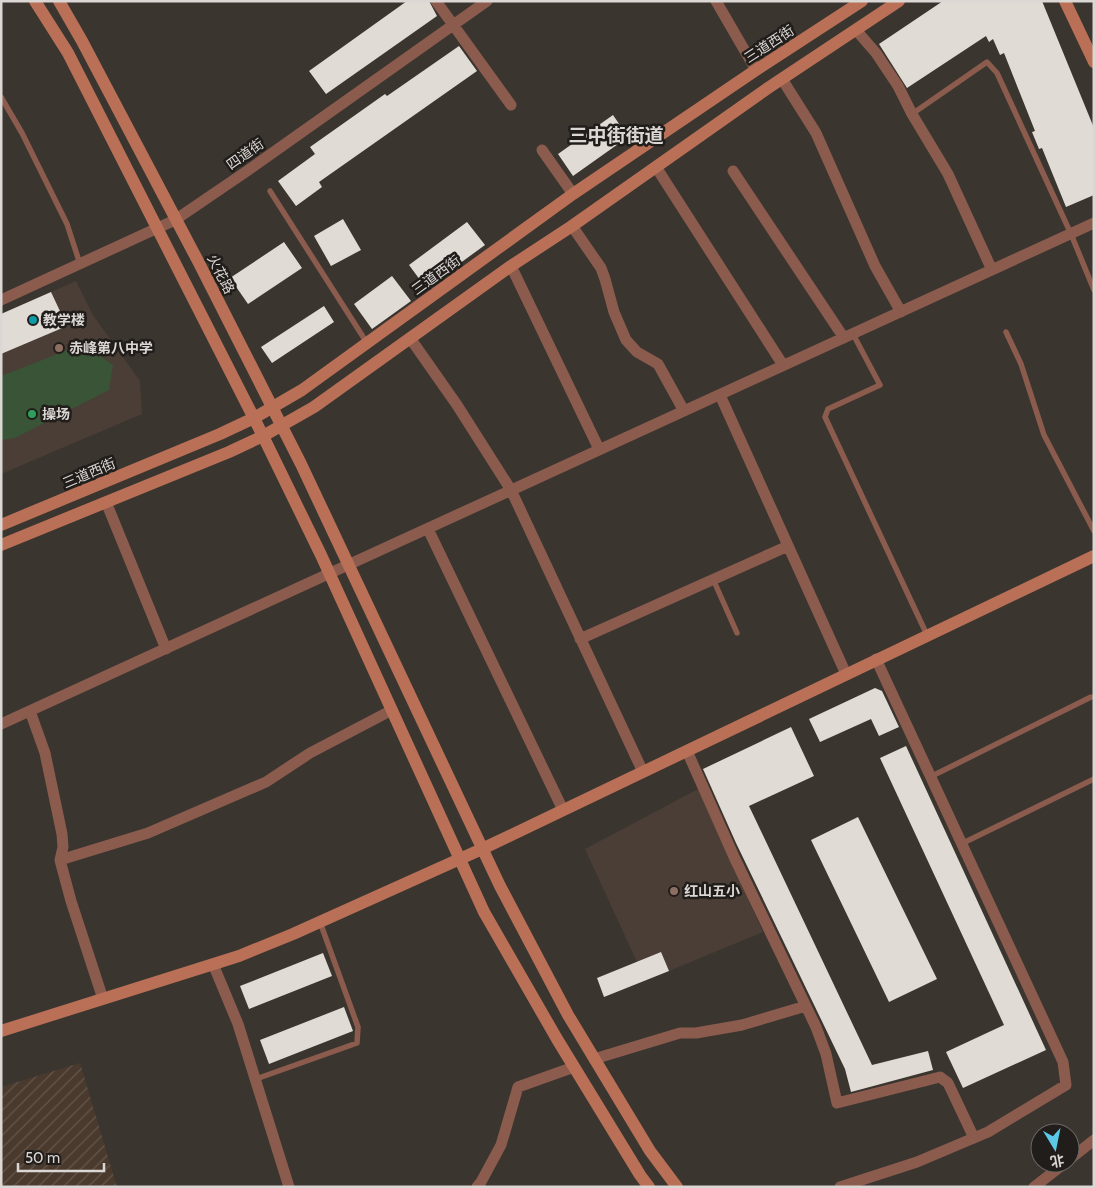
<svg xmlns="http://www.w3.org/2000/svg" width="1095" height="1188" font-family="Cabin,'Noto Sans SC',sans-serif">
<defs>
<pattern id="industrial-furrows" width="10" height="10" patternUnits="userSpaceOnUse" patternTransform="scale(1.25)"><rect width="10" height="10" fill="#4a3a2e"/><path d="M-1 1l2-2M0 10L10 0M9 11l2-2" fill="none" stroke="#64564b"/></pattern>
</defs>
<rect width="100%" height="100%" fill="#3b3530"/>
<!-- built -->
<path fill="#4a3e36" d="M76 281 93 315 140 381 142 414 1 474V314Z
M698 789 763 932 669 971 637 962 585 849Z"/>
<!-- industrial -->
<path fill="url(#industrial-furrows)" d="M80 1063 117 1187H1V1087Z"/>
<!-- pitch -->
<path fill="#395436" d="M83 344 113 365 109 390 15 438 1 440V376Z"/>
<!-- building -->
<path fill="#e0dbd4" d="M407 1H429L437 16 326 94 309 71Z
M943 1H1042L1094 128V195L1066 207 1042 148 1039 149 1032 132 1035 131 1004 53 1000 55 993 39 989 42 986 36 907 88 879 44Z
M459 46 477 71 319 182 322 187 296 206 278 181 315 154 310 147 385 94 387 96Z
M613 115 628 137 573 176 558 154Z
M343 219 361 250 331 266 314 236Z
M467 222 485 245 426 288 409 265Z
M284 242 302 268 248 304 230 278Z
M392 276 411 301 372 329 354 304Z
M51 292 67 326 1 354V314Z
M324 306 334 322 272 363 261 347Z
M875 688 882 691 899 727 879 736 871 719 820 742 809 719Z
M791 727 814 776 749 806 872 1065 928 1051 933 1070 851 1092 845 1069 736 843 703 769Z
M906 746 1046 1050 963 1088 946 1052 1004 1025 880 758Z
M858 817 937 979 889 1002 811 840Z
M661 952 669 971 604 997 597 978Z
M323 953 332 976 249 1009 240 986Z
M344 1007 353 1031 269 1064 260 1040Z"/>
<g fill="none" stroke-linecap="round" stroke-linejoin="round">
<!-- lane -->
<path stroke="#8b5c4d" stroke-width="5.5" d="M1 97 22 133 67 224 80 264
M912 114 987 62 997 73 1071 234 1094 290
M270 191 367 343
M1006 332 1021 364 1044 435 1094 531
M853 334 880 385 828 409 825 417 927 635
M713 579 737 633
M930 777 1091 697
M961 844 1094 779
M256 1079 357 1043 358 1027 320 922"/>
<!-- street -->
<path stroke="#8b5c4d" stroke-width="11" d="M436 1 511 105
M716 1 756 70
M856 30 876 53 898 86 912 114 948 174 992 270
M782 79 816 133 875 266 901 312
M542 150 573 194
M656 167 783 365
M733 171 844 338
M572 226 601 268 605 279 614 312 626 340 637 352 658 364 684 411
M511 266 599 449
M1 300 175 220 247 171 487 1
M410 338 457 405 511 490 643 772
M720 395 846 674
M106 502 166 649
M428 529 563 810
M580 639 788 546
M30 711 45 753 62 834 63 847 60 860 71 901 103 999
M1 724 1094 223
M687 751 735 859 816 1027 826 1054 837 1103 940 1077 948 1083 974 1138
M60 860 148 833 266 782 310 753 392 710
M213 964 238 1024 289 1187
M594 1059 680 1033H696L742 1025 806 1006
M1070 1159 1094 1140
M477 1187 481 1182 501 1145 518 1087 574 1067
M840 1187 917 1162 988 1132 1066 1085 1063 1062 876 659
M1034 1187 1065 1163"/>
<!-- secondary -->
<path stroke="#ba7057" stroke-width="12" d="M35 1 68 53 263 436 321 555 484 912 557 1039 640 1175 649 1187
M59 1 82 41 199 263 301 464 500 886 568 1015 650 1151 677 1187
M1065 1 1094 62
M1 525 220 434 254 418 302 390 573 194 756 70 862 1
M1 545 229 452 263 436 314 407 511 266 572 226 768 88 899 1
M1 1031 239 956 293 934 482 849 1094 556"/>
</g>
<!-- markers -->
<circle fill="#0f9aa8" stroke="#201d1b" stroke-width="2" cx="33" cy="320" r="5"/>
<g fill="#8d6e63" stroke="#201d1b" stroke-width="2">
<circle cx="59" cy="348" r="5"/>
<circle cx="674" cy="891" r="5"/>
</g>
<circle fill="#2e9e5b" stroke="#201d1b" stroke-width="2" cx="32" cy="414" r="5"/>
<g text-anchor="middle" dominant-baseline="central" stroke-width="5" stroke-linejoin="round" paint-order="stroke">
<!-- street labels -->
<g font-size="14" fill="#dbd7d4" stroke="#201d1b">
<text transform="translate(769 44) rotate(-33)">三道西街</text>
<text transform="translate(245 154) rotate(-35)">四道街</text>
<text transform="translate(221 274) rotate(63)">火花路</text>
<text transform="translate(436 275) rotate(-36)">三道西街</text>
<text transform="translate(89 473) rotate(-23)">三道西街</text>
</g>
<!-- poi labels -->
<g font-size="14" font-weight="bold" fill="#dbd7d4" stroke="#201d1b" text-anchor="start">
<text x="43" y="320">教学楼</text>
<text x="69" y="348">赤峰第八中学</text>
<text x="42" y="414">操场</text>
<text x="684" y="891">红山五小</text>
</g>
<!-- district labels -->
<g font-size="19" font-weight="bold" fill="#dbd7d4" stroke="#201d1b">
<text x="616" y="135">三中街街道</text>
</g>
</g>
<!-- border -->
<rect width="1095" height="1188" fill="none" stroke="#dbd7d4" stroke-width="5"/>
<!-- north arrow -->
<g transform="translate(1055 1148) rotate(170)"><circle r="24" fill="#201d1b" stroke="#6b6765"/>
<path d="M0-4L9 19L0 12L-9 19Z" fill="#5ac8e6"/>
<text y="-8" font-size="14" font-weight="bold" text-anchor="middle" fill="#dbd7d4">北</text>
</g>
<!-- scale -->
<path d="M18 1163v8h86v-8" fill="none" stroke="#dbd7d4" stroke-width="2.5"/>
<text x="25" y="1163" font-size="15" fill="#dbd7d4" stroke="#201d1b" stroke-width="4" paint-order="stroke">50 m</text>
</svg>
